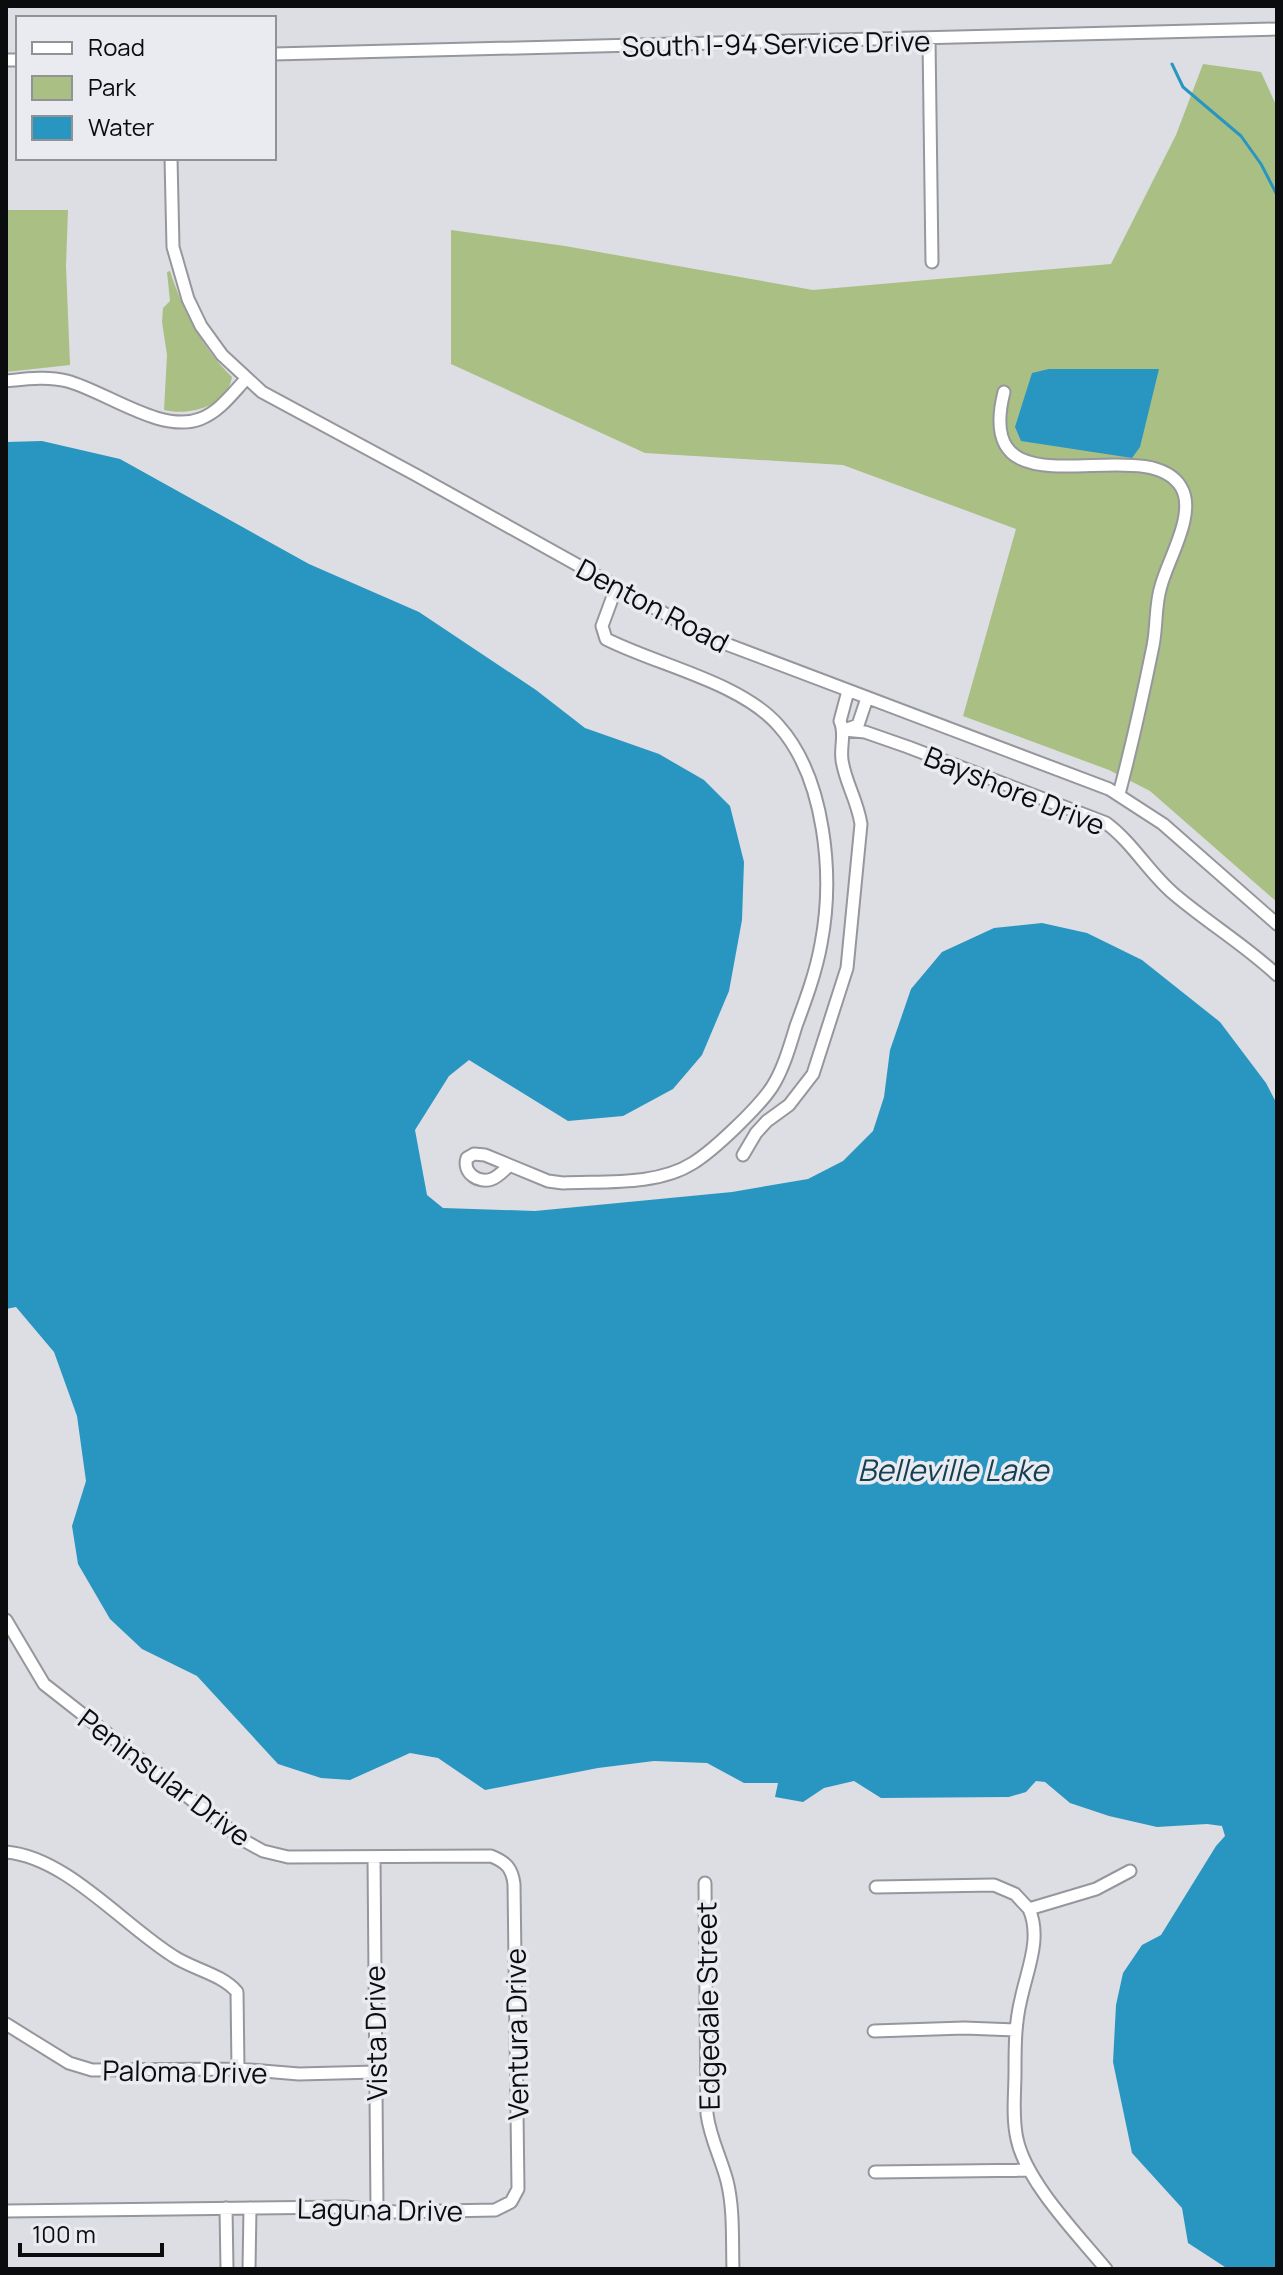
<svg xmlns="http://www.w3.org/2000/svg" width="1283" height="2275" font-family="Manrope,sans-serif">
<rect width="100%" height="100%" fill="#dcdee3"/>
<!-- green -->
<path fill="#aabf83" d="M1203 64 1261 72 1277 107V902L1150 791 1109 770 963 716 1016 529 843 465 645 453 451 364V230L565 246 813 290 1111 264 1176 135Z
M6 210H68L66 266 70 365 6 372Z
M170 271C182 309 203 349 232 377 227 407 189 416 164 410L167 355 162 322 163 308 170 301 167 272Z"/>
<!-- water -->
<path fill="#2996c2" d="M1049 369H1159L1140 447 1132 458 1021 441 1015 427 1032 373Z
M42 441 120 459 309 564 419 612 536 690 585 728 659 754 704 780 730 806 744 862 742 920 729 991 702 1055 673 1089 623 1116 568 1121 469 1060 449 1076 415 1130 427 1195 443 1208 535 1211 732 1192 808 1179 843 1161 873 1131 884 1097 890 1050 911 989 942 952 994 928 1042 923 1087 933 1142 960 1220 1022 1266 1083 1277 1104V2269H1228L1188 2243 1182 2208 1132 2153 1113 2062 1116 2005 1123 1973 1142 1945 1161 1935 1216 1846 1225 1836 1222 1826 1207 1824 1157 1827 1109 1816 1070 1803 1045 1782 1036 1781 1026 1792 1009 1797 881 1798 854 1781 824 1788 803 1802 775 1797 778 1783H744L707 1763 654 1761 598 1768 485 1790 438 1758 410 1753 350 1780 321 1778 278 1764 197 1676 142 1649 110 1619 78 1564 72 1526 86 1481 77 1416 54 1352 16 1307 6 1309V442Z"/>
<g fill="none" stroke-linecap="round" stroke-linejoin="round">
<!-- stream -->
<path stroke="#2996c2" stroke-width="3" d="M1172 64 1183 87 1241 136 1261 164 1277 195"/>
<defs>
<path id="minor" d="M929 39 932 262
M274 54 1277 29
M6 60H18
M171 158 173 247 188 299 201 326 222 355 262 392 416 475 705 636 1109 789 1163 824 1277 924
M6 381C26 379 47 376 67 381 105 391 161 434 200 419 219 412 232 394 246 379
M1004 392C971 523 1145 427 1181 487 1197 513 1168 559 1161 586 1155 604 1157 626 1153 646 1143 695 1132 745 1119 794
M844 730 865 732 908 747 1106 823C1133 843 1149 873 1174 894 1208 923 1245 945 1277 975
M845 730 858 725 867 698
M743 1155 756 1133 767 1121 789 1105 813 1074 847 968 861 824C857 799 845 782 842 760 840 745 846 734 840 721L848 691
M509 1166C504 1170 498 1177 492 1179 479 1184 462 1173 467 1158L474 1154 485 1155 548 1181 563 1183C604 1181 657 1186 693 1163 714 1150 758 1108 772 1087 783 1070 790 1046 796 1026 806 999 816 972 821 944 834 877 826 778 778 725 740 682 657 665 606 639L602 626 616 588
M6 1620 44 1684 243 1840 263 1851 288 1857 491 1856C506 1862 512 1868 514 1884L518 2189 511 2202 495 2210 395 2212 346 2207 6 2211
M6 1852C66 1857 122 1924 173 1956 192 1969 222 1974 237 1992L238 2069
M374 1857 377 2209
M705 1883 707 2114C710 2138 721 2158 727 2181 734 2209 732 2240 733 2269
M876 1887 994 1885 1015 1894 1029 1909 1096 1889 1130 1871
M1029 1909C1042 1938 1027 1970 1021 1999 1015 2023 1015 2047 1015 2072 1015 2094 1012 2117 1017 2139 1026 2182 1078 2235 1106 2269
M6 2024 69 2063 92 2070 238 2069 299 2074 376 2072
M874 2031 964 2028 1016 2030
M875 2172 1029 2170
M226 2208 227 2269
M249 2269 250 2208"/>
</defs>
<!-- minor casing -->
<use href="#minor" stroke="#96979c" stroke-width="15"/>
<!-- minor -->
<use href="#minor" stroke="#fff" stroke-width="11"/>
</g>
<g text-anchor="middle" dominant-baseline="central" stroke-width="7" stroke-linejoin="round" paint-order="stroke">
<!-- street labels -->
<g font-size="28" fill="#0b0c0d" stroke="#e9ebf0">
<text transform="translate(776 43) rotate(-1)">South I-94 Service Drive</text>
<text transform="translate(653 605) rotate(28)">Denton Road</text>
<text transform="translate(1015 790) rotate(22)">Bayshore Drive</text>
<text transform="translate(165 1777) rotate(37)">Peninsular Drive</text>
<text transform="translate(707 2006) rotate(-91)">Edgedale Street</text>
<text transform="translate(375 2033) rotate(-91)">Vista Drive</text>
<text transform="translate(516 2034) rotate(-91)">Ventura Drive</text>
<text transform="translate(185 2071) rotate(1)">Paloma Drive</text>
<text transform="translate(380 2209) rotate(1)">Laguna Drive</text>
</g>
<!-- water labels -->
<g font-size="30" font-style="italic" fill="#144053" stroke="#e9ebf0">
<text x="953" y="1469">Belleville Lake</text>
</g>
</g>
<!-- border -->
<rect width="1283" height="2275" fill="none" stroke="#0b0c0d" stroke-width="16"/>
<!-- legend -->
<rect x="16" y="16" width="260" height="144" fill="#e9ebf0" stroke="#909295" stroke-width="2"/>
<rect x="32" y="42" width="40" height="12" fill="#ffffff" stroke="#909295" stroke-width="2"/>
<text x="88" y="56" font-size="24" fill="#0b0c0d">Road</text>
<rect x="32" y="76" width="40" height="24" fill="#aabf83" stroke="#909295" stroke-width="2"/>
<text x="88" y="96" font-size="24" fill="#0b0c0d">Park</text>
<rect x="32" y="116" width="40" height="24" fill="#2996c2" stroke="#909295" stroke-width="2"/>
<text x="88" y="136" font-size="24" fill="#0b0c0d">Water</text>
<!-- scale -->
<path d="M20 2243v12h142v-12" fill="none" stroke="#0b0c0d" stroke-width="4"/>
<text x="32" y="2243" font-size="24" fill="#0b0c0d" stroke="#e9ebf0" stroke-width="6" paint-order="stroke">100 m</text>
</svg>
